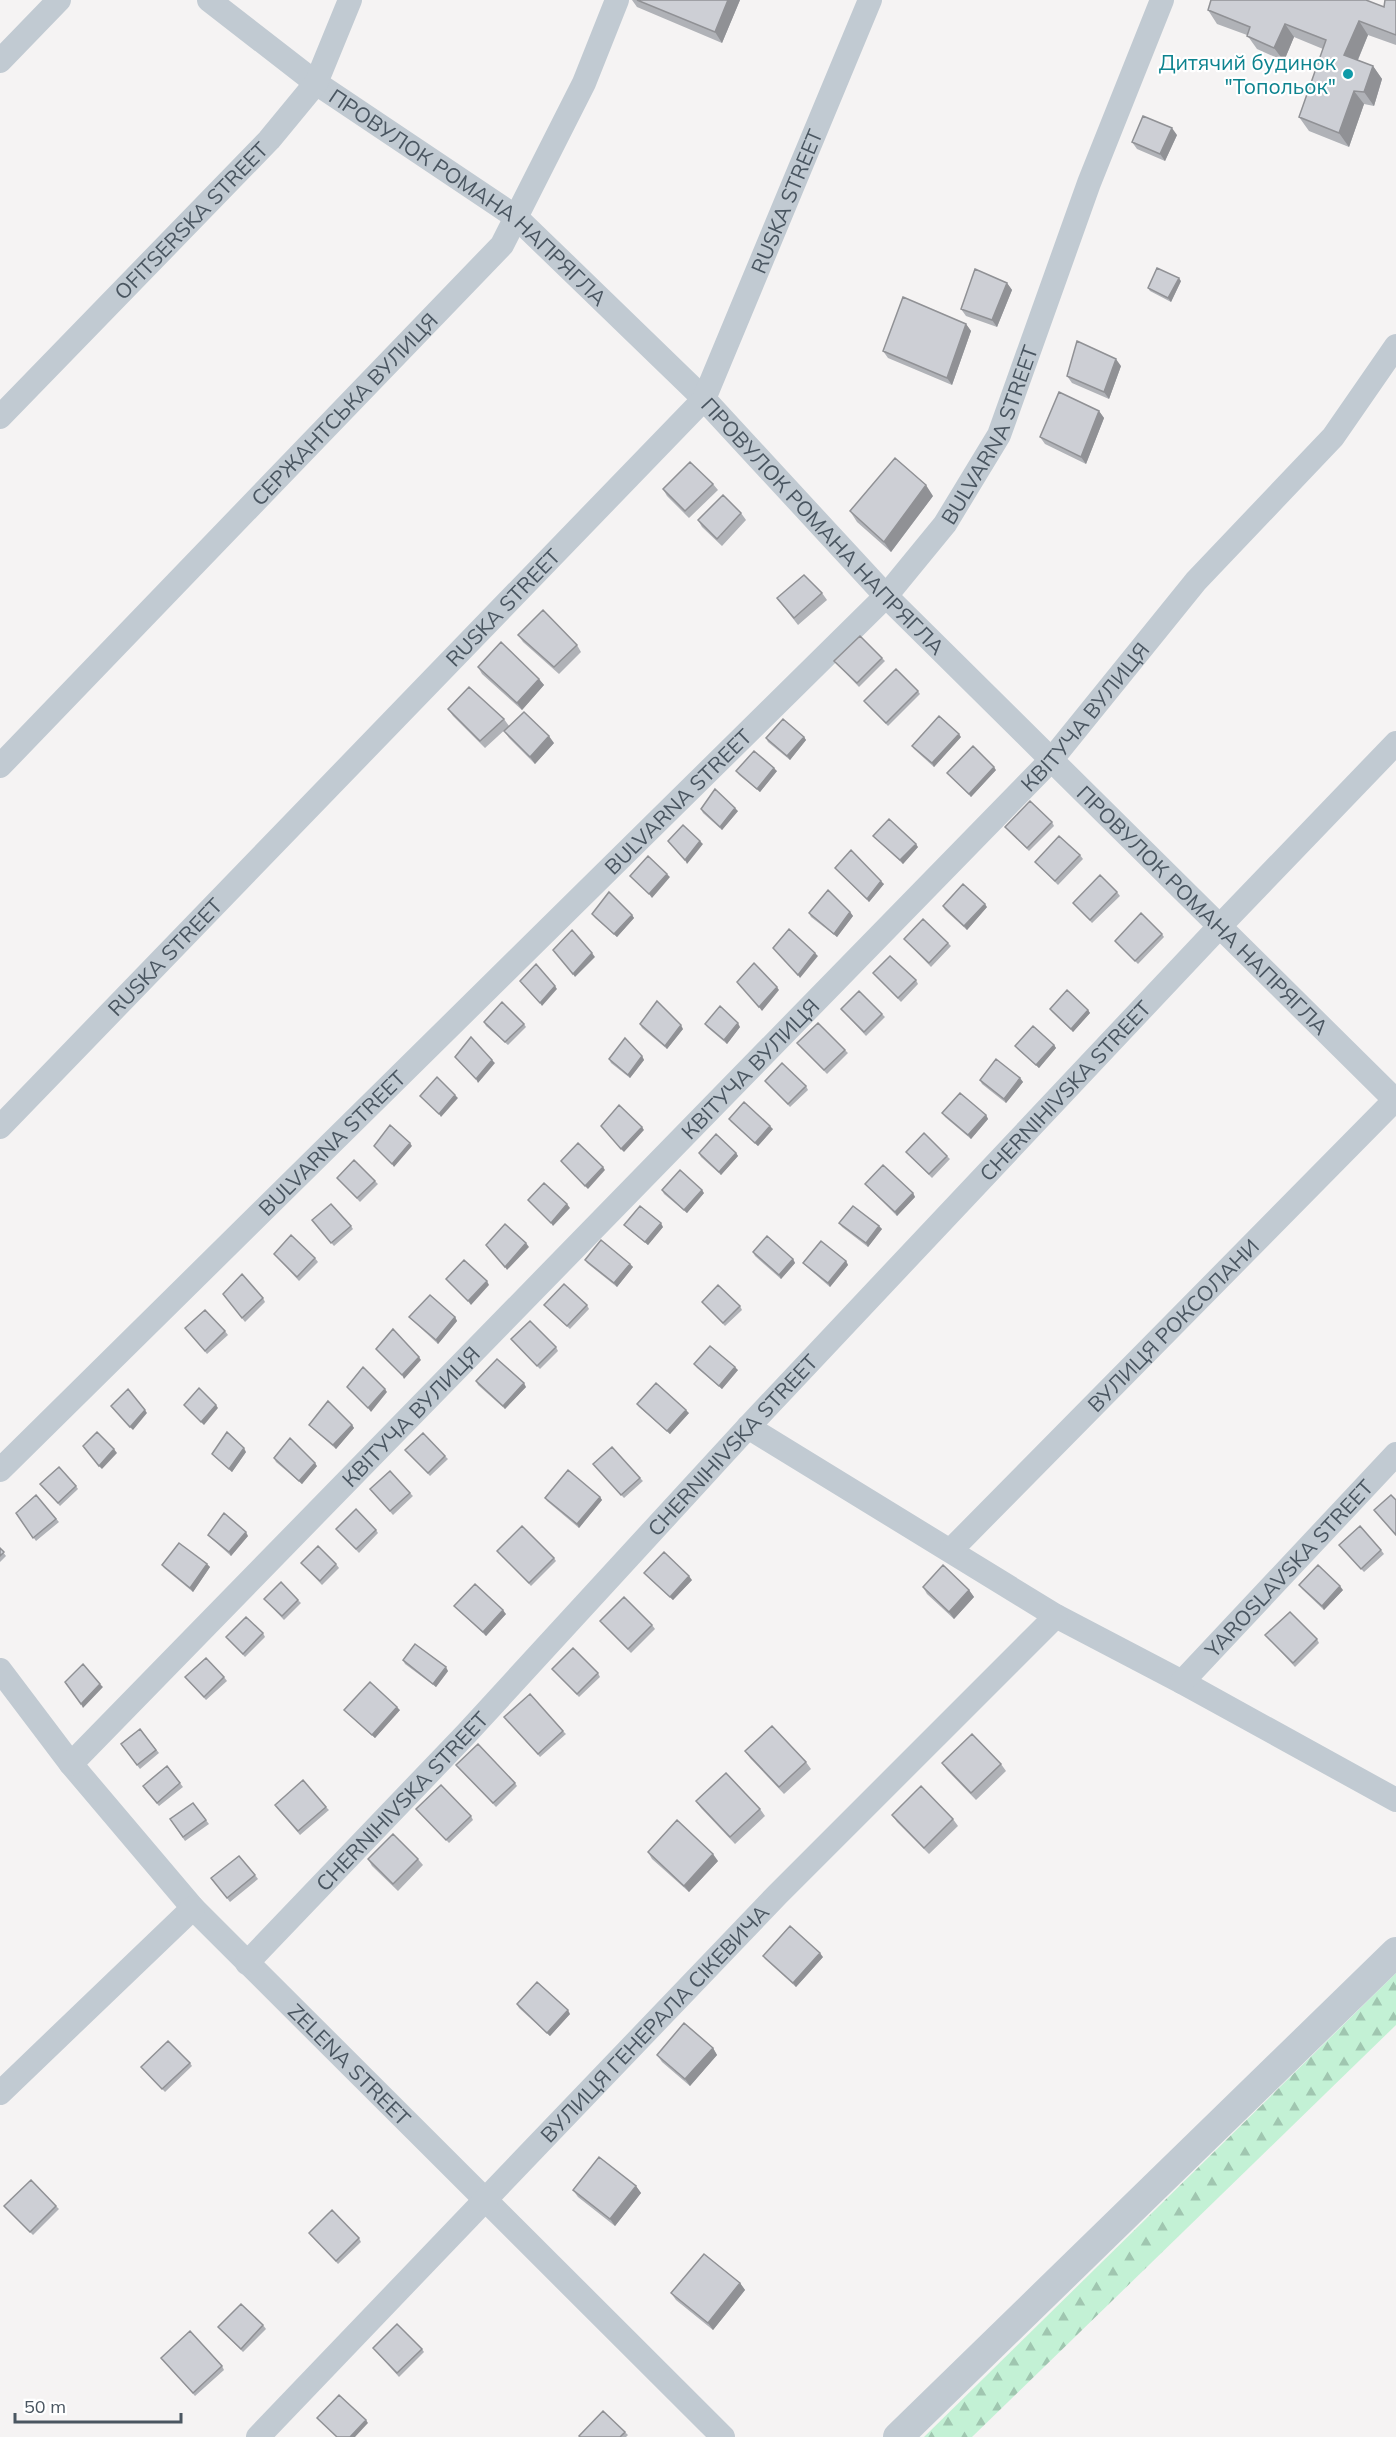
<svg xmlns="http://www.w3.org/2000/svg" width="1396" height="2437" font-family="Mulish,sans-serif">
<defs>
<pattern id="forest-firs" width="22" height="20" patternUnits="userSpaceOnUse" patternTransform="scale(1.5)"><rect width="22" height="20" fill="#c3f1d5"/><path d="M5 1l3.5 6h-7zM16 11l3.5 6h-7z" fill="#a0c6b0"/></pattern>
</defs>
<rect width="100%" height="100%" fill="#f5f3f3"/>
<!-- forest -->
<path fill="url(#forest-firs)" d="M1396 1973V2025L972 2437H924Z"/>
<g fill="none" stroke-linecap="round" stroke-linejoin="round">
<!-- minor -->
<g stroke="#c1cad2" stroke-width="24">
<path id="s1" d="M209 0 316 83 516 217 704 399 886 596 1396 1101"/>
<path d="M0 61 59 0"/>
<path id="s2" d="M0 417 269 140 316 83 350 0"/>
<path id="s3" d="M0 766 502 245 584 83 617 0"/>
<path id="s4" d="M0 1127 704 399 870 0"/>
<path d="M748 1427 1056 1616 1182 1682 1396 1800"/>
<path id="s5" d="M0 1470 886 596 945 524 999 435 1089 183 1162 0"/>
<path id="s6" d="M951 1550 1395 1100"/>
<path id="s7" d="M0 1670 71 1764 193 1908 723 2437"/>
<path id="s8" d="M1182 1682 1396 1454"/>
<path id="s9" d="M71 1764 1052 759 1196 581 1333 437 1396 346"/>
<path id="s10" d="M247 1963 467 1733 748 1427 1219 927 1396 743"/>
<path d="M0 2093 193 1908"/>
<path id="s11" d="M258 2437 777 1895 1056 1616"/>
</g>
<!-- tertiary -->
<path stroke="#c1cad2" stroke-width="30" d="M898 2437 1396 1952"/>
</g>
<!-- wall -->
<path fill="#b0b2b7" d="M632 0H740L722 43 637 7Z
M1396 0V45L1368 35 1358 60 1373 66 1382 79 1374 106 1364 104 1349 147 1309 131 1299 117 1323 49 1294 37 1284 61 1257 49 1247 35 1217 24 1208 10 1384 7Z
M1177 135 1165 161 1137 149 1132 142Z
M1181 281 1171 302 1150 291 1148 288Z
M1007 283 1012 290 997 327 966 316 961 309Z
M966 324 971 331 952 385 888 358 883 351Z
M1121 366 1109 399 1072 383 1067 376Z
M1099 411 1104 418 1086 464 1045 444 1040 437Z
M713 484 718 490 689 518 667 496 663 489Z
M933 496 891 552 857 522 850 511Z
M741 513 746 520 722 546 702 527 698 520Z
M822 593 827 600 798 625 777 598Z
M518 635 577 645 581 652 559 674 523 642Z
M882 658 885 661 859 687 834 661Z
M478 667 539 679 544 685 522 710 482 674Z
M918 691 920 694 888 726 864 701Z
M448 709 504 719 509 726 485 748 453 716Z
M504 731 554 743 535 764 509 738Z
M804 737 806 740 790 760 768 742 766 738Z
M961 737 934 767 914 749 912 746Z
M996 770 971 797 947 773Z
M736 771H777L760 792 739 775Z
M701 809 738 811 722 830 703 813Z
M1052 822 1054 826 1029 851 1005 827Z
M873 836 918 847 903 864 876 839Z
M1080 855 1083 859 1058 885 1035 862Z
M835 868 884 884 869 902Z
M1117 892 1120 896 1092 923 1073 903Z
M943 906 987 907 967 930 945 910Z
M850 912 853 916 837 937 811 917 809 913Z
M592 914 632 915 634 918 617 937 595 918Z
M1162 934 1164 937 1138 964 1115 941Z
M904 939 948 943 951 946 931 967Z
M873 973 916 980 918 984 901 1002Z
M841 1009 882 1014 885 1017 866 1036Z
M1050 1009 1088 1010 1090 1013 1073 1032 1052 1012Z
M484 1022 524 1024 526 1027 508 1045 486 1026Z
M640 1024 683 1029 667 1049 642 1028Z
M705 1024 740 1027 727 1044 707 1027Z
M797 1043 845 1050 848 1053 827 1074Z
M1054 1045 1056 1048 1039 1068 1018 1049 1015 1046Z
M642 1056 644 1060 630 1078 611 1063 609 1059Z
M1020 1078 1023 1082 1006 1103 982 1084 980 1080Z
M765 1081 806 1086 808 1090 790 1107Z
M942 1113 986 1115 988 1119 971 1139 945 1117Z
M729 1119 773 1129 758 1146 731 1122Z
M906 1152 947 1156 950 1159 932 1178Z
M699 1153H736L738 1156 721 1175 701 1157Z
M337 1178 375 1181 378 1184 360 1202Z
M865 1184 913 1193 915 1197 897 1216Z
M662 1190 704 1193 687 1213 664 1194Z
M312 1220 351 1226 353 1229 334 1246Z
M839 1223 879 1226 882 1229 868 1247 842 1227Z
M624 1225 663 1227 648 1245 627 1228Z
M753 1252 793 1259 795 1263 781 1279 755 1256Z
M274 1254 315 1258 318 1262 299 1281Z
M585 1260 630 1264 633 1267 617 1287 587 1263Z
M846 1261 848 1265 830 1287 806 1266 803 1263Z
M223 1294 263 1298 265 1302 245 1322Z
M702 1302 740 1306 742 1310 725 1326Z
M544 1305H587L589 1309 570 1329 547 1308Z
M409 1317H455L457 1321 438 1344 412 1320Z
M188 1331H225L228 1335 207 1354Z
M511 1339 556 1347 558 1351 540 1369Z
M694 1364 738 1370 722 1389 697 1368Z
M476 1381 526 1387 505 1409 478 1385Z
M637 1404 689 1413 670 1434 639 1407Z
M309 1425H352L354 1428 336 1449 312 1428Z
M405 1450 445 1456 448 1459 430 1476Z
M246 1452 232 1472 215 1457 212 1454Z
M274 1458 317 1466 302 1484 276 1462Z
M593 1464 640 1478 643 1481 624 1498Z
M40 1484 76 1486 78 1489 60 1506Z
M370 1489 410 1493 413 1496 393 1515Z
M36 1495 59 1522 36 1541 16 1513Z
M600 1497 602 1500 579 1528 547 1501 545 1498Z
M336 1529 376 1530 378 1533 359 1553Z
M208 1535 248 1536 231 1556 211 1538Z
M1339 1545 1381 1550 1384 1554 1364 1572Z
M0 1548 6 1556 0 1562Z
M497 1551 554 1558 556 1561 531 1586Z
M301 1563 336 1564 339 1568 322 1585Z
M207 1564 210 1567 193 1592 164 1568 162 1565Z
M644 1573 692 1580 673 1600 647 1576Z
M1299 1585 1343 1590 1324 1610 1302 1589Z
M923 1587 969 1590 974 1597 954 1619 927 1594Z
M264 1599 298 1600 301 1603 284 1620Z
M454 1606 506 1614 486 1636 457 1609Z
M600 1621 652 1625 655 1629 631 1653Z
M263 1633 265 1637 245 1657 226 1637Z
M1265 1635 1317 1639 1319 1643 1295 1667Z
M403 1660 448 1671 436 1687 405 1664Z
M552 1669 598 1673 600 1677 579 1697Z
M185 1677H224L227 1681 206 1700Z
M344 1710H400L375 1738 347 1713Z
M504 1717 563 1731 566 1734 540 1757Z
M140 1729 159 1753 140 1769 121 1744Z
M745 1751 806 1762 811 1769 784 1794 750 1758Z
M942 1763 1001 1764 1006 1771 976 1800 947 1770Z
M456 1765 515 1783 517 1786 496 1807Z
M167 1766 183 1787 159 1806 145 1790Z
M696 1801 760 1809 765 1816 735 1844 701 1808Z
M193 1803 209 1824 185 1841 170 1819Z
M326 1807 329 1810 300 1835 277 1808Z
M416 1809 471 1816 473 1820 449 1843Z
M892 1815 953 1819 958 1826 929 1854 897 1822Z
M648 1852 718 1861 689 1892 652 1859Z
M368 1859H418L423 1865 398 1891 372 1866Z
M255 1875 258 1879 230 1902 211 1878Z
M763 1956 823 1957 796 1987 765 1959Z
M517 2004 570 2014 550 2036 519 2008Z
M713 2048 717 2055 690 2086 662 2062 657 2055Z
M190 2063 192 2066 165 2092 141 2067Z
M636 2186 641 2193 615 2226 578 2197 573 2190Z
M4 2206H56L59 2209 33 2235Z
M309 2233 359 2238 361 2242 338 2264Z
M740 2283 745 2290 713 2330 676 2300 671 2293Z
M263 2325 266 2329 243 2352 218 2327Z
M373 2348 422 2349 424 2352 399 2377Z
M161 2358 222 2366 224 2370 195 2396Z
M625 2432 628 2435 626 2437H579Z"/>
<!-- shaded-wall -->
<path fill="#909195" d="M728 0H740L722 43 715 32Z
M1359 21 1368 35 1354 69 1344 55Z
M1285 24 1294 37 1284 61 1274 48Z
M1373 66 1382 79 1374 106 1364 92Z
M1354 91 1364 104 1349 147 1339 133Z
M1172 128 1177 135 1165 161 1160 154Z
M1179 278 1181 281 1171 302 1168 298Z
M1007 283 1012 290 997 327 992 320Z
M966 324 971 331 952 385 947 378Z
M1116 359 1121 366 1109 399 1104 392Z
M1099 411 1104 418 1086 464 1081 457Z
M926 485 933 496 891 552 884 542Z
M539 679 544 685 522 710 517 703Z
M959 734 961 737 934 767 932 763Z
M549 736 554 743 535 764 530 757Z
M804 737 806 740 790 760 787 756Z
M994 767 996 770 971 797 969 794Z
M774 768 777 771 760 792 757 789Z
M735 808 738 811 722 830 720 827Z
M700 841 703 844 687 864 685 860Z
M916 844 918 847 903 864 900 860Z
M667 874 670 877 652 898 649 894Z
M881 881 884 884 869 902 867 899Z
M985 904 987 907 967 930 964 926Z
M850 912 853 916 837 937 834 934Z
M632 915 634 918 617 937 614 934Z
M592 953 595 957 575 977 573 974Z
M815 953 818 956 800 978 798 975Z
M555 986 557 989 542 1006 540 1003Z
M777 987 779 990 762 1011 759 1007Z
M1088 1010 1090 1013 1073 1032 1071 1029Z
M738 1023 740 1027 727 1044 724 1040Z
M681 1025 683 1029 667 1049 665 1046Z
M1054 1045 1056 1048 1039 1068 1036 1065Z
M642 1056 644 1060 630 1078 628 1075Z
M492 1060 495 1063 478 1083 476 1079Z
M1020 1078 1023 1082 1006 1103 1004 1099Z
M455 1095 458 1098 441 1117 439 1114Z
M986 1115 988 1119 971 1139 968 1135Z
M770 1126 773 1129 758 1146 755 1143Z
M642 1127 644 1130 624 1152 621 1149Z
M410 1143 412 1146 394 1167 392 1164Z
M736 1153 738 1156 721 1175 719 1172Z
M603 1167 605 1170 588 1189 585 1186Z
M702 1190 704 1193 687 1213 684 1210Z
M913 1193 915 1197 897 1216 895 1212Z
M567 1204 570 1208 553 1226 551 1223Z
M661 1223 663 1227 648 1245 645 1242Z
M879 1226 882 1229 868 1247 866 1243Z
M526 1243 529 1247 507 1270 505 1267Z
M793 1259 795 1263 781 1279 779 1275Z
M846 1261 848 1265 830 1287 828 1283Z
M630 1264 633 1267 617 1287 614 1283Z
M487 1281 489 1285 471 1305 468 1301Z
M455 1317 457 1321 438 1344 436 1340Z
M419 1357 421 1360 404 1379 402 1375Z
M735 1367 738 1370 722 1389 719 1386Z
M524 1383 526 1387 505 1409 503 1406Z
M385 1389 387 1392 371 1412 368 1408Z
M216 1405 218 1408 204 1425 201 1422Z
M145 1410 147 1413 133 1430 130 1427Z
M686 1410 689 1413 670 1434 667 1431Z
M352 1425 354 1428 336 1449 333 1445Z
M244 1448 246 1452 232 1472 229 1469Z
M114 1449 117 1453 102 1469 99 1466Z
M315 1463 317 1466 302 1484 299 1481Z
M600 1497 602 1500 579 1528 577 1524Z
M246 1532 248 1536 231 1556 229 1552Z
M207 1564 210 1567 193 1592 190 1588Z
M689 1576 692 1580 673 1600 670 1597Z
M1340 1586 1343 1590 1324 1610 1322 1606Z
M969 1590 974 1597 954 1619 949 1612Z
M503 1610 506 1614 486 1636 483 1632Z
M446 1667 448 1671 436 1687 433 1684Z
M100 1684 103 1687 83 1708 81 1704Z
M397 1707 400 1710 375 1738 372 1735Z
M713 1854 718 1861 689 1892 684 1886Z
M820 1953 823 1957 796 1987 793 1983Z
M568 2010 570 2014 550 2036 547 2033Z
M713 2048 717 2055 690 2086 685 2079Z
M636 2186 641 2193 615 2226 610 2219Z
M740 2283 745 2290 713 2330 708 2323Z
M366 2420 368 2423 355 2437H350Z"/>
<!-- building -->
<path fill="#cdcfd5" stroke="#909195" stroke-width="1.5" d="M637 0H728L715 32Z
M1211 0H1366L1384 7 1385 0H1396V35L1359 21 1344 55 1373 66 1364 92 1354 91 1339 133 1299 117 1326 40 1285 24 1274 48 1247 36 1250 27 1208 10Z
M1143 116 1172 128 1160 154 1132 142Z
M1157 268 1179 278 1168 298 1148 288Z
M975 269 1007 283 992 320 961 309Z
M903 297 966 324 947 378 883 351Z
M1077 341 1116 359 1104 392 1067 376Z
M1059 392 1099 411 1081 457 1040 437Z
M895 458 926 485 884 542 850 511Z
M690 462 713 484 685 511 663 489Z
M723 495 741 513 717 539 698 520Z
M804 575 822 593 794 618 777 598Z
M543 610 577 645 554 667 518 635Z
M860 636 882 658 857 683 834 661Z
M501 642 539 679 517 703 478 667Z
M896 669 918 691 886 723 864 701Z
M469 687 504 719 480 741 448 709Z
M524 712 549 736 530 757 504 731Z
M939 716 959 734 932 763 912 746Z
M783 719 804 737 787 756 766 738Z
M973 746 994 767 969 794 947 773Z
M754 751 774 768 757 789 736 771Z
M715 789 735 808 720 827 701 809Z
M1030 801 1052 822 1027 848 1005 827Z
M889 819 916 844 900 860 873 836Z
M683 825 700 841 685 860 668 841Z
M1059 836 1080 855 1055 881 1035 862Z
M851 850 881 881 867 899 835 868Z
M648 856 667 874 649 894 630 876Z
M1100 875 1117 892 1090 920 1073 903Z
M963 884 985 904 964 926 943 906Z
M828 890 850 912 834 934 809 913Z
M609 892 632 915 614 934 592 914Z
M1141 913 1162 934 1135 961 1115 941Z
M923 919 948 943 929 963 904 939Z
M789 929 815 953 798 975 773 948Z
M572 930 592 953 573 974 553 950Z
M890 956 916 980 898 998 873 973Z
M754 963 777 987 759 1007 737 982Z
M536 964 555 986 540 1003 520 981Z
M1067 990 1088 1010 1071 1029 1050 1009Z
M859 991 882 1014 864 1032 841 1009Z
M657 1001 681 1025 665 1046 640 1024Z
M502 1002 524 1024 505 1042 484 1022Z
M720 1006 738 1023 724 1040 705 1024Z
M818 1023 845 1050 824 1070 797 1043Z
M1033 1026 1054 1045 1036 1065 1015 1046Z
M471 1037 492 1060 476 1079 455 1057Z
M625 1038 642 1056 628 1075 609 1059Z
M996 1059 1020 1078 1004 1099 980 1080Z
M782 1063 806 1086 788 1104 765 1081Z
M437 1077 455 1095 439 1114 420 1096Z
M960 1093 986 1115 968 1135 942 1113Z
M744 1102 770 1126 755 1143 729 1119Z
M619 1105 642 1127 621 1149 601 1126Z
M390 1125 410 1143 392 1164 374 1146Z
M924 1133 947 1156 929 1174 906 1152Z
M716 1134 736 1153 719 1172 699 1153Z
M578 1143 603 1167 585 1186 561 1161Z
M354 1160 375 1181 357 1198 337 1178Z
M883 1165 913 1193 895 1212 865 1184Z
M680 1170 702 1190 684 1210 662 1190Z
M544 1183 567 1204 551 1223 528 1200Z
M331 1204 351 1226 331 1243 312 1220Z
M640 1206 661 1223 645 1242 624 1225Z
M853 1206 879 1226 866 1243 839 1223Z
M505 1224 526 1243 505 1267 486 1245Z
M291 1235 315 1258 297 1277 274 1254Z
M767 1236 793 1259 779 1275 753 1252Z
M601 1240 630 1264 614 1283 585 1260Z
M821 1241 846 1261 828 1283 803 1263Z
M464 1260 487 1281 468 1301 446 1279Z
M242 1274 263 1298 242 1318 223 1294Z
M564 1284 587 1305 567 1326 544 1305Z
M718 1285 740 1306 723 1323 702 1302Z
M430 1295 455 1317 436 1340 409 1317Z
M205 1310 225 1331 205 1351 185 1328Z
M530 1321 556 1347 537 1366 511 1339Z
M393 1329 419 1357 402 1375 376 1349Z
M710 1346 735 1367 719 1386 694 1364Z
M497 1359 524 1383 503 1406 476 1381Z
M363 1367 385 1389 368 1408 347 1387Z
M656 1383 686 1410 667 1431 637 1404Z
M199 1388 216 1405 201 1422 184 1405Z
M128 1389 145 1410 130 1427 111 1406Z
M328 1401 352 1425 333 1445 309 1425Z
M97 1432 114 1449 99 1466 83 1446Z
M227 1432 244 1448 229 1469 212 1454Z
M423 1433 445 1456 428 1473 405 1450Z
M290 1438 315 1463 299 1481 274 1458Z
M612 1447 640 1478 621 1495 593 1464Z
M59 1467 76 1486 58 1503 40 1484Z
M568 1470 600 1497 577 1524 545 1498Z
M390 1471 410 1493 390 1511 370 1489Z
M36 1495 56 1519 33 1538 16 1513Z
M1391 1495 1396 1500V1535L1374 1510Z
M356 1509 376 1530 356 1549 336 1529Z
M224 1513 246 1532 229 1552 208 1535Z
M522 1526 554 1558 529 1583 497 1551Z
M1360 1526 1381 1550 1361 1569 1339 1545Z
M179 1543 207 1564 190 1588 162 1565Z
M318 1546 336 1564 320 1581 301 1563Z
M0 1548 4 1552 0 1556Z
M664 1552 689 1576 670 1597 644 1573Z
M943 1565 969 1590 949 1612 923 1587Z
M1318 1565 1340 1586 1322 1606 1299 1585Z
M281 1582 298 1600 282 1616 264 1599Z
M475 1584 503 1610 483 1632 454 1606Z
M624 1597 652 1625 628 1649 600 1621Z
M1290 1612 1317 1639 1293 1663 1265 1635Z
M246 1617 263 1633 243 1654 226 1637Z
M415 1644 446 1667 433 1684 403 1660Z
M573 1648 598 1673 577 1694 552 1669Z
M206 1658 224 1677 204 1697 185 1677Z
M83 1664 100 1684 81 1704 65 1682Z
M370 1682 397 1707 372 1735 344 1710Z
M530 1694 563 1731 538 1754 504 1717Z
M772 1726 806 1762 779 1787 745 1751Z
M140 1729 156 1750 137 1765 121 1744Z
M972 1734 1001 1764 971 1793 942 1763Z
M478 1744 515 1783 493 1803 456 1765Z
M167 1766 180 1783 157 1803 143 1786Z
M726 1773 760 1809 730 1837 696 1801Z
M303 1780 326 1807 298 1831 275 1805Z
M441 1785 471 1816 446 1840 416 1809Z
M921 1786 953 1819 924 1848 892 1815Z
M193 1803 206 1820 183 1837 170 1819Z
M677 1820 713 1854 684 1886 648 1852Z
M393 1834 418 1859 393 1884 368 1859Z
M239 1856 255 1875 227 1898 211 1878Z
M790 1926 820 1953 793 1983 763 1956Z
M537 1982 568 2010 547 2033 517 2004Z
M684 2023 713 2048 685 2079 657 2055Z
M168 2041 190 2063 162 2089 141 2067Z
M599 2157 636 2186 610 2219 573 2190Z
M31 2180 56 2206 30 2232 4 2206Z
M332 2210 359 2238 336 2261 309 2233Z
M704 2254 740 2283 708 2323 671 2293Z
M241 2304 263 2325 241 2349 218 2327Z
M397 2324 422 2349 397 2373 373 2348Z
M190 2331 222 2366 193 2393 161 2358Z
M339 2395 366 2420 350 2437H337L317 2418Z
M603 2411 625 2432 620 2437H580L579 2436Z"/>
<!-- markers -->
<circle fill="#0f9aa8" stroke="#fff" stroke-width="2" cx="1348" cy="74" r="6"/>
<g text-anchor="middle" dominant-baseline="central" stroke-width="4.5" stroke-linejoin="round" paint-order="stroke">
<!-- culture labels -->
<g font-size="21" fill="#0d838f" stroke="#fff" text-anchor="end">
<text x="1336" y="62">Дитячий будинок<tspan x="1336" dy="24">"Топольок"</tspan></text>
</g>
<!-- street labels -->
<g font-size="21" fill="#4a5661" stroke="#fff">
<text stroke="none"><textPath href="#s1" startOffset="326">ПРОВУЛОК РОМАНА НАПРЯГЛА</textPath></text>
<text stroke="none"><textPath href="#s4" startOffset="1227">RUSKA STREET</textPath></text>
<text stroke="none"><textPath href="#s2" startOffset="274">OFITSERSKA STREET</textPath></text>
<text stroke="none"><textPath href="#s3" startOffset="496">СЕРЖАНТСЬКА ВУЛИЦЯ</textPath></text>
<text stroke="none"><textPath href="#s5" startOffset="1438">BULVARNA STREET</textPath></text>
<text stroke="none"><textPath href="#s1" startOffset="812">ПРОВУЛОК РОМАНА НАПРЯГЛА</textPath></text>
<text stroke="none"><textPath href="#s4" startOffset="723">RUSKA STREET</textPath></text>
<text stroke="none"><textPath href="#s9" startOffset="1458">КВІТУЧА ВУЛИЦЯ</textPath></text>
<text stroke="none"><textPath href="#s5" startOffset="952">BULVARNA STREET</textPath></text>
<text stroke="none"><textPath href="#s1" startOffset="1352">ПРОВУЛОК РОМАНА НАПРЯГЛА</textPath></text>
<text stroke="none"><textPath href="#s4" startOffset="237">RUSKA STREET</textPath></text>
<text stroke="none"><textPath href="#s9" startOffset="972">КВІТУЧА ВУЛИЦЯ</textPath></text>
<text stroke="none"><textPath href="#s10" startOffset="1196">CHERNIHIVSKA STREET</textPath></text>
<text stroke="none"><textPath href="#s5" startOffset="466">BULVARNA STREET</textPath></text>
<text stroke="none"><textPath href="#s6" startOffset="316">ВУЛИЦЯ РОКСОЛАНИ</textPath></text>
<text stroke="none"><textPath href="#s9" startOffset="486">КВІТУЧА ВУЛИЦЯ</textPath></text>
<text stroke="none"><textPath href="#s10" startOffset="710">CHERNIHIVSKA STREET</textPath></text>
<text stroke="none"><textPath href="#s8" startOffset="156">YAROSLAVSKA STREET</textPath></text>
<text stroke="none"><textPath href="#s10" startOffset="224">CHERNIHIVSKA STREET</textPath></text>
<text stroke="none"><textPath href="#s11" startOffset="573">ВУЛИЦЯ ГЕНЕРАЛА СІКЕВИЧА</textPath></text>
<text stroke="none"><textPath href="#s7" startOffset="528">ZELENA STREET</textPath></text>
</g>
</g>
<!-- scale -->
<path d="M15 2413v9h166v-9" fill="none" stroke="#4a5661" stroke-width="3"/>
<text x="24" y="2413" font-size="18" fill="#4a5661" stroke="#ffffff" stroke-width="4.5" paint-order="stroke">50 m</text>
</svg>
